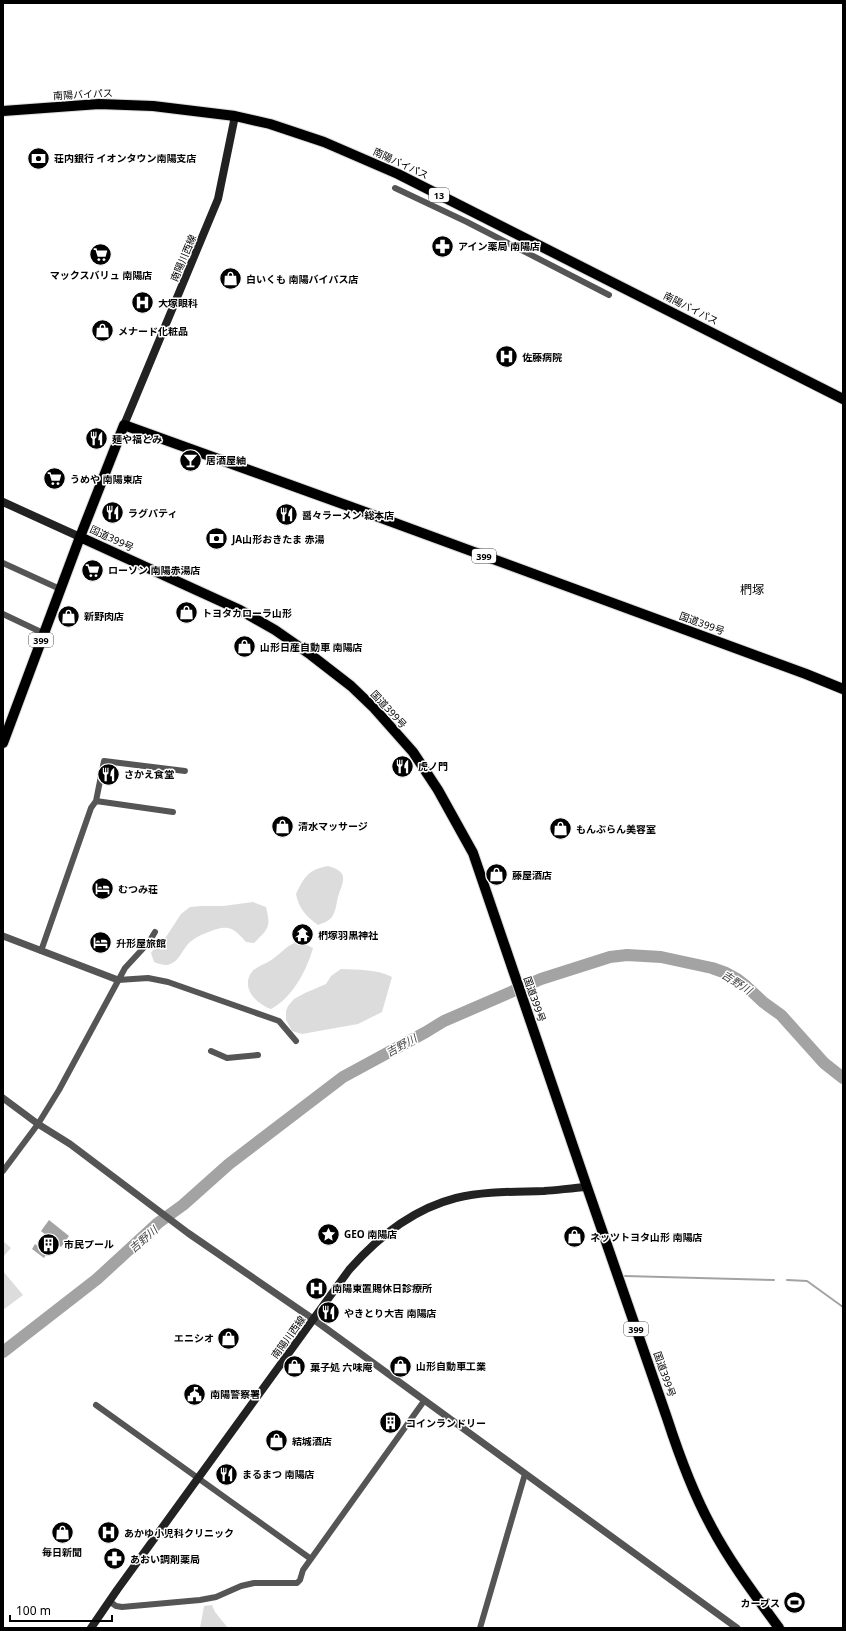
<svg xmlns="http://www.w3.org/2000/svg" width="846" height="1631" font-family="'Noto Sans','Noto Sans JP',sans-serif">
<rect width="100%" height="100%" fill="#fff"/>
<!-- green -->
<path fill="#dcdcdc" d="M328 866C350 872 343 881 338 897 336 904 336 915 329 920 326 922 321 924 318 925 306 916 299 909 296 894 305 876 308 870 328 866Z
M253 902 266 907C271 927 269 928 254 943L246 942C231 925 227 925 206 933 200 935 195 938 190 942 182 949 179 964 166 965 163 965 157 963 154 962L151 953 158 943 166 937 181 914 190 907 201 906H223Z
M300 942 313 948C307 970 292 998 271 1009 257 1004 241 989 251 973 256 966 267 964 274 958 284 951 288 943 300 942Z
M341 969C357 970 378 969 392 977L382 1012 358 1024 302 1034 292 1031 286 1020V1011L288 1006 294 999 305 993 326 984 331 976Z
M3 1241 11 1248 3 1257Z
M3 1271 23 1295 3 1310Z
M212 1605 215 1612 228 1628H200L204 1606Z"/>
<!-- water -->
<path fill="#a3a3a3" d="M49 1220 69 1236 61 1247 41 1231Z
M35 1244 47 1253 44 1258 32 1249Z"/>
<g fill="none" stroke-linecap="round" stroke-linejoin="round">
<!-- stream -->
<path stroke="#a3a3a3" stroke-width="2" d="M625 1276 774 1280
M787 1280 807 1281 843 1307"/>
<!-- river -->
<path stroke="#a3a3a3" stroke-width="12" d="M3 1352 97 1279 158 1223 183 1205 229 1164 343 1077 426 1032 444 1021 541 979 610 957 627 955 661 957 712 968 726 973 737 979 746 986 763 1002 781 1015 824 1063 843 1078"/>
<defs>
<path id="trunk" d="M3 111 99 104 153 106 235 116 270 124 324 142 398 174 843 399
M80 537 240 610 275 630 311 655 351 686 374 708 413 752 438 790 473 853 587 1187 667 1418C679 1455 692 1491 711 1526 730 1562 755 1595 779 1628
M3 743 80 537 124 425 365 512 806 674 843 689"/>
</defs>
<!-- trunk casing -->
<use href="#trunk" stroke="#dbdbdb" stroke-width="12"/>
<!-- minor -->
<path stroke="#555" stroke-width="6" d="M395 188 467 222 609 295
M3 563 60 589
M3 614 43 633
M96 801 173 812
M41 951 91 808 96 801 104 761 185 771
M118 980 148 978 168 982 279 1021 296 1041
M211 1051 227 1058 258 1055
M3 1171 38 1124 59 1090 125 968 149 942 155 932
M96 1405 311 1559
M109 1601 116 1606 122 1607 200 1600 216 1597 241 1586 254 1583H297L300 1580 303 1570 424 1401
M480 1628 525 1474"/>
<!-- tertiary -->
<path stroke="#555" stroke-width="7" d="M3 936 118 980
M3 1098 38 1124 70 1144 188 1233 313 1319 737 1628"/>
<!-- secondary -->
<path stroke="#222" stroke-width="8" d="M124 425 218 199 235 116
M3 502 80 537
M91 1628 117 1590 349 1270C377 1238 413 1209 456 1198 485 1191 515 1192 544 1191 558 1190 572 1188 587 1187"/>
<!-- trunk -->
<use href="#trunk" stroke="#000" stroke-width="10"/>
</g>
<!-- icons -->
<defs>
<symbol id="bank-disc" viewBox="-11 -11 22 22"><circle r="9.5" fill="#000" stroke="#fff"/><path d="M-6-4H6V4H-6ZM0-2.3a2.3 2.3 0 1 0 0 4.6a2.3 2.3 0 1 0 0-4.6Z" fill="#fff"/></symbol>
<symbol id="pharmacy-disc" viewBox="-11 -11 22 22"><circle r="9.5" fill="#000" stroke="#fff"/><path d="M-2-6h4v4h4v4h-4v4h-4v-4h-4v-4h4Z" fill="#fff"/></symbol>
<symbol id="supermarket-disc" viewBox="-11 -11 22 22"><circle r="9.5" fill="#000" stroke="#fff"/><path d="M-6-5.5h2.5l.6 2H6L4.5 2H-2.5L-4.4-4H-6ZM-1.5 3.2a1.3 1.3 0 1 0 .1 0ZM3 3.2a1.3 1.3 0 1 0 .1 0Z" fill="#fff"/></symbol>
<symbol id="shop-disc" viewBox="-11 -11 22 22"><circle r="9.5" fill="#000" stroke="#fff"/><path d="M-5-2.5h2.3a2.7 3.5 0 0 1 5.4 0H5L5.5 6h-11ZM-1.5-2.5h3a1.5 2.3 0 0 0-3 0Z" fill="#fff"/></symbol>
<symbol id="hospital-disc" viewBox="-11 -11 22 22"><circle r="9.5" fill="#000" stroke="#fff"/><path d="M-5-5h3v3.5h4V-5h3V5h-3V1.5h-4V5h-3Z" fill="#fff"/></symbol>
<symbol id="restaurant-disc" viewBox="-11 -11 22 22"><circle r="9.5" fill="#000" stroke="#fff"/><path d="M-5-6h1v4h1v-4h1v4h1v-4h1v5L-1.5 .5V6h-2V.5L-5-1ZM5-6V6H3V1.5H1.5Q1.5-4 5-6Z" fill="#fff"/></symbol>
<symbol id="bar-disc" viewBox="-11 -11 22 22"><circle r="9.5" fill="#000" stroke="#fff"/><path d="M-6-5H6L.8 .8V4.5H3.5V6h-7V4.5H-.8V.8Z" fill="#fff"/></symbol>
<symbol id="hotel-disc" viewBox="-11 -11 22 22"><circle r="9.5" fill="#000" stroke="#fff"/><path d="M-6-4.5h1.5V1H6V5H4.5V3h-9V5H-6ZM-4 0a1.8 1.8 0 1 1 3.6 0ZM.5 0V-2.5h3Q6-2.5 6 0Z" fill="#fff"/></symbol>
<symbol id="temple-disc" viewBox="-11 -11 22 22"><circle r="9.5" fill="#000" stroke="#fff"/><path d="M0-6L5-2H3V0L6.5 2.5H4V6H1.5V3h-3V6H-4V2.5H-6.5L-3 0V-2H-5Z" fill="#fff"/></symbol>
<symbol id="sight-disc" viewBox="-11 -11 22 22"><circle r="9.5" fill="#000" stroke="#fff"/><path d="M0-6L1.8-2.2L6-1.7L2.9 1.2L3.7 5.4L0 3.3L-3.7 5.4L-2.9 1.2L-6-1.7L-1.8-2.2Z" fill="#fff"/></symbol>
<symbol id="building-disc" viewBox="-11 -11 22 22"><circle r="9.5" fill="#000" stroke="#fff"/><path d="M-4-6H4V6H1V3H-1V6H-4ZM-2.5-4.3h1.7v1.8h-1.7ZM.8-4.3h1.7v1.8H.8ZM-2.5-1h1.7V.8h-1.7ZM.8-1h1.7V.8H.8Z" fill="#fff"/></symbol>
<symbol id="civic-disc" viewBox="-11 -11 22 22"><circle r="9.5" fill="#000" stroke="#fff"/><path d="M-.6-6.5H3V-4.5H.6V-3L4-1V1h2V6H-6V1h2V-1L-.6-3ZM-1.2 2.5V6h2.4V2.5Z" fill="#fff"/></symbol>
<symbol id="stadium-disc" viewBox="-11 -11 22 22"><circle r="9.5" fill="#000" stroke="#fff"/><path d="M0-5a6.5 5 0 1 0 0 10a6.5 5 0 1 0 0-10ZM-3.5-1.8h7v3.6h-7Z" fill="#fff"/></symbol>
</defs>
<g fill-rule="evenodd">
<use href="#bank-disc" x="26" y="146" width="25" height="25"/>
<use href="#pharmacy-disc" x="430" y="234" width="25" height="25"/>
<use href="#supermarket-disc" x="88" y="242" width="25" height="25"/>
<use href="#shop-disc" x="218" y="266" width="25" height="25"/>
<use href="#hospital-disc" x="130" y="290" width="25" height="25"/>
<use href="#shop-disc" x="90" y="318" width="25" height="25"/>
<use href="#hospital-disc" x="494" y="344" width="25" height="25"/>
<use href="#restaurant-disc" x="84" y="426" width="25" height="25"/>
<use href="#bar-disc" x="178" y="448" width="25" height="25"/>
<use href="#supermarket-disc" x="42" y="466" width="25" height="25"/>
<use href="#restaurant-disc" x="100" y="500" width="25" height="25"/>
<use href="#restaurant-disc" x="274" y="502" width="25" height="25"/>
<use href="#bank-disc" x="204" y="526" width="25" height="25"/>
<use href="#supermarket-disc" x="80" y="558" width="25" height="25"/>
<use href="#shop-disc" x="174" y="600" width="25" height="25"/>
<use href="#shop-disc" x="56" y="604" width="25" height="25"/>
<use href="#shop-disc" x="232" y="634" width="25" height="25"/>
<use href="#restaurant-disc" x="390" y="754" width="25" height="25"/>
<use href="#restaurant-disc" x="96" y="762" width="25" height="25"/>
<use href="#shop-disc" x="270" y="814" width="25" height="25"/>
<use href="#shop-disc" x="548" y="816" width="25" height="25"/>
<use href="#shop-disc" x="484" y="862" width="25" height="25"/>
<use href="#hotel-disc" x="90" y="876" width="25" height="25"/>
<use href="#temple-disc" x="290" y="922" width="25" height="25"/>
<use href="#hotel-disc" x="88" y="930" width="25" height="25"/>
<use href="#sight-disc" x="316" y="1222" width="25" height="25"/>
<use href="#shop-disc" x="562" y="1224" width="25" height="25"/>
<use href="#building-disc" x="36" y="1232" width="25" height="25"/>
<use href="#hospital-disc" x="304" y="1276" width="25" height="25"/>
<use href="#restaurant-disc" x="316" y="1300" width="25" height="25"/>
<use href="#shop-disc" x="216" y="1326" width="25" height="25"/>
<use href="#shop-disc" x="388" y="1354" width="25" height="25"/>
<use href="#shop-disc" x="282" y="1354" width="25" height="25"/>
<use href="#civic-disc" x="182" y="1382" width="25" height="25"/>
<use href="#building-disc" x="378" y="1410" width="25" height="25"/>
<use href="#shop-disc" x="264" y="1428" width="25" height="25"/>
<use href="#restaurant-disc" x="214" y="1462" width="25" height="25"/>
<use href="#shop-disc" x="50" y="1520" width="25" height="25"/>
<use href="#hospital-disc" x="96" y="1520" width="25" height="25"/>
<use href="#pharmacy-disc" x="102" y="1546" width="25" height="25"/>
<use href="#stadium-disc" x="782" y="1590" width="25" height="25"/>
</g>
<g text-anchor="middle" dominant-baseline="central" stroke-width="3" stroke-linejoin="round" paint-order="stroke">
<!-- shield labels -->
<g fill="#fff" stroke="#4c4c4c" stroke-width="1">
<rect x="429" y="188" width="20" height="14" rx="3"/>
<rect x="472" y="549" width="24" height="14" rx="3"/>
<rect x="29" y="633" width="24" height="14" rx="3"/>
<rect x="624" y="1322" width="24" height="14" rx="3"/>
</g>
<g font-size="9" font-weight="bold" fill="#000">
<text x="439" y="195">13</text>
<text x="484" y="556">399</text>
<text x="41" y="640">399</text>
<text x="636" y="1329">399</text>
</g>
<!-- street labels -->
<g font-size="10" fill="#000" stroke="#fff">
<text transform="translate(83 94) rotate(-3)">南陽バイパス</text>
<text transform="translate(401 163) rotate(25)">南陽バイパス</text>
<text transform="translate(183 258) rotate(-67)">南陽川西線</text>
<text transform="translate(691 308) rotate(27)">南陽バイパス</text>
<text transform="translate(112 538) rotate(25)">国道399号</text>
<text transform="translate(702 623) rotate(20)">国道399号</text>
<text transform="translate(389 709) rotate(47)">国道399号</text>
<text transform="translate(535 999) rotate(71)">国道399号</text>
<text transform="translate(288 1337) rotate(-54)">南陽川西線</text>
<text transform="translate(665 1374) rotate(71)">国道399号</text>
</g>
<!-- poi labels -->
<g font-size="10" font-weight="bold" fill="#000" stroke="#fff" text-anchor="start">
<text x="54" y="158">荘内銀行 イオンタウン南陽支店</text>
<text x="458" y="246">アイン薬局 南陽店</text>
<text x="101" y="275" text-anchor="middle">マックスバリュ 南陽店</text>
<text x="246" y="279">白いくも 南陽バイパス店</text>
<text x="158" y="303">大塚眼科</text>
<text x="118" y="331">メナード化粧品</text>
<text x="522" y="357">佐藤病院</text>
<text x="112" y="439">麺や福とみ</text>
<text x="206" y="460">居酒屋紬</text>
<text x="70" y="479">うめや 南陽東店</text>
<text x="128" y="513">ラグパティ</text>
<text x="302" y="515">醤々ラーメン 総本店</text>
<text x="232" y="539">JA山形おきたま 赤湯</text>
<text x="108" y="570">ローソン 南陽赤湯店</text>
<text x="202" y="613">トヨタカローラ山形</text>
<text x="84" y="616">新野肉店</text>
<text x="260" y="647">山形日産自動車 南陽店</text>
<text x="418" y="766">虎ノ門</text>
<text x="124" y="774">さかえ食堂</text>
<text x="298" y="826">清水マッサージ</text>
<text x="576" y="829">もんぶらん美容室</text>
<text x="512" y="875">藤屋酒店</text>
<text x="118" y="889">むつみ荘</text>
<text x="318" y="935">椚塚羽黒神社</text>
<text x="116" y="943">升形屋旅館</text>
<text x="344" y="1234">GEO 南陽店</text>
<text x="590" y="1237">ネッツトヨタ山形 南陽店</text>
<text x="64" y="1244">市民プール</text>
<text x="332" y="1288">南陽東置賜休日診療所</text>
<text x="344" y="1313">やきとり大吉 南陽店</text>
<text x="214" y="1338" text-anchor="end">エニシオ</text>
<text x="416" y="1366">山形自動車工業</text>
<text x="310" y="1367">菓子処 六味庵</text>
<text x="210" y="1394">南陽警察署</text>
<text x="406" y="1423">コインランドリー</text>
<text x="292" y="1441">結城酒店</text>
<text x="242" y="1474">まるまつ 南陽店</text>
<text x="124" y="1533">あかゆ小児科クリニック</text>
<text x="62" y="1552" text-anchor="middle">毎日新聞</text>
<text x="130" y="1559">あおい調剤薬局</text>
<text x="780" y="1603" text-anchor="end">カーブス</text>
</g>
<!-- water labels -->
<g font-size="11" font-style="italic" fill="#444" stroke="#fff">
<text transform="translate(737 982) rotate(33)">吉野川</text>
<text transform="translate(401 1045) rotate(-29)">吉野川</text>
<text transform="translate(143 1239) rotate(-41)">吉野川</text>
</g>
<!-- quarter labels -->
<g font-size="12" fill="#000" stroke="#fff">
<text x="752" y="589">椚塚</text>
</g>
</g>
<!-- border -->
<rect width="846" height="1631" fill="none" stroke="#000000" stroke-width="8"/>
<!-- scale -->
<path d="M10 1615v6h102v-6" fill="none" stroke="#000000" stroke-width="2"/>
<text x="16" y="1615" font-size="12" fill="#000000" stroke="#ffffff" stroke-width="3" paint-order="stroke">100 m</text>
</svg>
